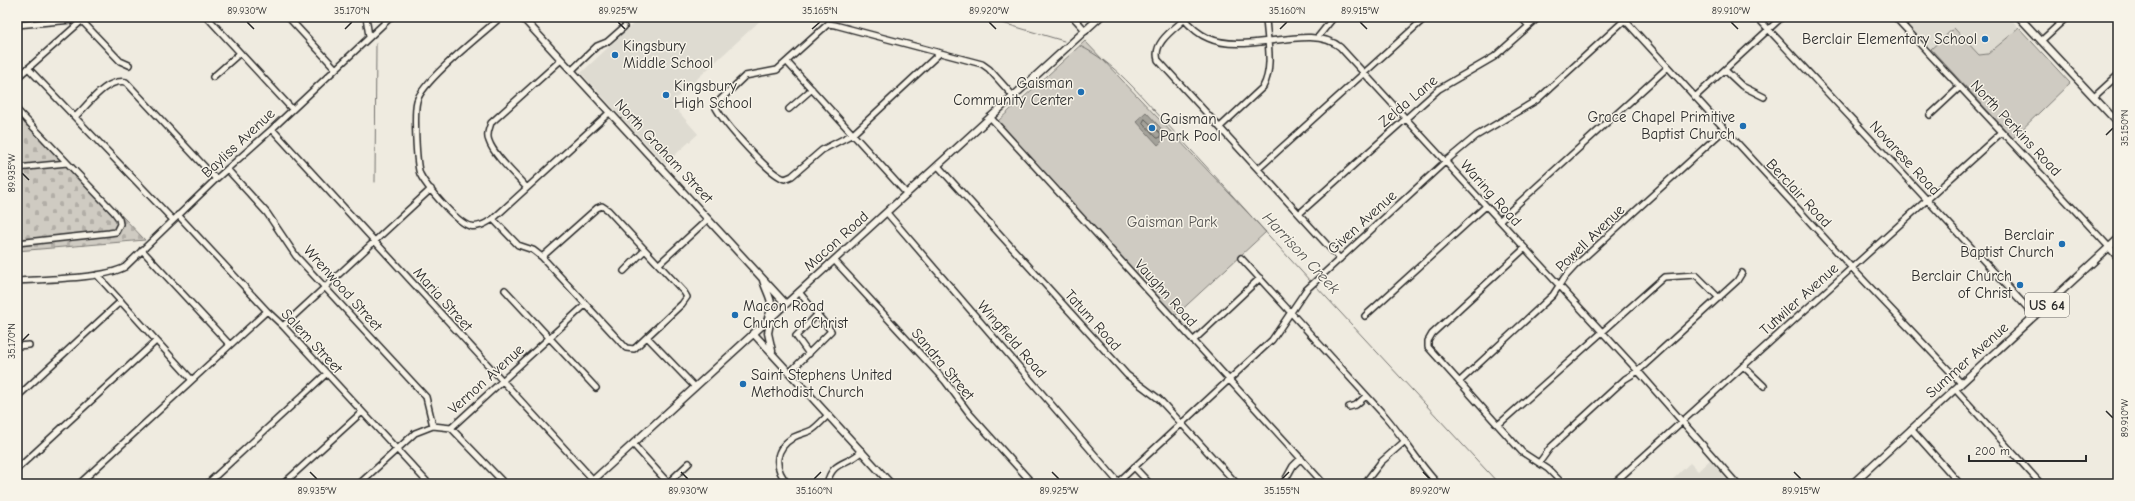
<svg xmlns="http://www.w3.org/2000/svg" width="2135" height="501" font-family="'Comic Neue',sans-serif">
<defs>
<pattern id="cemetery-stones" width="16" height="16" patternUnits="userSpaceOnUse"><rect width="16" height="16" fill="#cfcbc2"/><path d="M2 7V4a2 2 0 0 1 4 0v3zM10 15v-3a2 2 0 0 1 4 0v3z" fill="#b2aea7"/></pattern>
</defs>
<rect width="100%" height="100%" fill="#efebe0"/>
<filter id="ink" filterUnits="userSpaceOnUse"><feTurbulence type="fractalNoise" baseFrequency=".025" numOctaves="2"/><feDisplacementMap in="SourceGraphic" scale="8" xChannelSelector="R" yChannelSelector="G"/><feConvolveMatrix kernelMatrix="1 2 1 2 8 2 1 2 1" color-interpolation-filters="sRGB"/></filter>
<g filter="url(#ink)">
<!-- built -->
<path fill="#dedbd1" d="M631 17H764L671 103 698 134 665 164 581 73 635 22Z
M1899 17H2009L2019 28 1988 54 1979 55 1954 28 1931 49Z
M1710 460 1730 484H1668L1690 463 1698 471Z"/>
<!-- cemetery -->
<path fill="url(#cemetery-stones)" stroke="#7d7b76" d="M17 106 145 240 17 251Z"/>
<!-- park -->
<path fill="#cfcbc2" stroke="#7d7b76" d="M1954 28 1979 55 1988 54 2019 28 2070 83 2013 138 1931 49Z
M1085 41 1266 232 1175 316 998 121Z"/>
<!-- water -->
<path fill="#a4a29a" stroke="#74726e" d="M1146 112 1168 136 1158 145 1136 121Z"/>
<g fill="none" stroke-linecap="round" stroke-linejoin="round">
<!-- shore -->
<path stroke="#5b5b57" stroke-width="1" d="M1145 119 1161 134 1159 138H1157L1143 123Z"/>
<!-- stream -->
<path stroke="#74726e" stroke-width="1" d="M982 17 1064 41
M377 21 378 17
M1080 46C1114 62 1140 95 1165 122 1215 175 1262 229 1311 282
M375 182 376 44
M1315 285 1499 484"/>
<defs>
<path id="minor" d="M207 17 292 109
M288 17 335 68
M366 17 369 36
M501 17C483 33 422 81 417 101 414 112 416 163 420 174 426 186 457 223 470 226 479 228 486 223 493 219L610 112
M1073 17 1086 31
M1182 17C1189 25 1198 34 1208 38 1247 56 1310 22 1340 47L1638 371 1737 484
M1187 17C1176 28 1152 42 1158 60L1340 259
M1521 17 1529 26
M1622 17 1852 268 1961 383
M1757 17 2035 316
M1895 17 2109 247
M82 21 120 61 129 65
M17 25 83 19
M1318 37 1334 17
M2041 41 2067 17
M940 53 853 134 822 150 792 176 785 179C769 175 725 124 716 108L720 100 745 76 777 70 828 24 835 25 982 64 989 69 1014 97
M787 62 907 194
M28 68 173 220
M1725 70 1742 86 1764 97
M571 71 597 46 607 42 624 27
M213 77 240 53
M17 78 86 17
M1695 97 1782 17
M2094 97 2118 75
M789 109 812 89
M17 110 114 212 119 219 120 224 116 232 109 233 17 243
M1930 115 1960 87
M75 117C89 104 106 78 126 82L216 179
M990 117 1324 484
M1220 127 1263 87C1274 67 1267 40 1266 18
M272 129 597 484
M938 166 1127 375 1159 399 1237 484
M17 168 67 163
M227 169 267 213 296 256 426 397 433 426
M1258 169 1426 17
M526 187C516 175 494 156 489 141 486 135 489 129 491 123L561 60
M887 213 1118 482
M1299 214 1439 89 1494 57 1539 17
M178 215 267 311 283 326 429 484
M493 219 518 245 533 250 542 257 626 348 634 349 682 304 687 297 684 292 608 210 602 206 597 208 542 257
M1500 220 1667 68
M1525 248 1432 334 1428 341V347L1522 452 1548 469 1563 484
M142 250 230 345
M1241 258 1385 416C1404 438 1418 463 1438 484
M834 260 945 381 969 413 1033 484
M659 264 708 219
M624 271 645 250
M97 275 192 380
M17 281C44 279 103 279 125 267L216 179 272 129 391 17
M505 290 596 388
M1365 316 1486 206
M283 326 431 189
M647 337 695 387
M1193 341 1260 278
M17 346 29 345
M809 354 796 336 818 314
M1743 366 1764 386
M789 373 831 331 799 292
M1459 382 1553 295 1564 278 1575 266 1724 130
M1955 389 2041 484
M17 397 121 301
M1349 407 1356 405 1366 396
M1498 425 1664 277 1696 275 1719 298
M451 428 505 484
M1911 429 1960 484
M633 444 669 484
M1539 463 1550 448 1625 379 1638 371 1737 281 1742 273
M1134 467 1150 484
M17 469 156 341
M668 483 689 463
M79 484 267 311
M207 484 326 374
M283 484 362 412
M359 484 415 433 433 426 451 428 585 305
M788 484C773 467 774 449 794 437 800 434 806 433 812 430 818 426 823 420 828 415
M827 484C832 460 847 466 862 451
M1116 484 1272 340 1306 290 1446 161 1476 136 1537 100 1628 17
M1283 484 1293 466 1301 458
M1364 484 1381 462 1405 441
M1613 484 2002 132"/>
<path id="major" d="M522 17 786 304
M2019 17 2118 123
M2109 247 2118 257
M763 280C767 295 776 302 768 318
M771 318 768 333 772 351
M753 333 891 484
M589 484 1100 17
M1852 484 2118 239"/>
</defs>
<!-- minor casing -->
<use href="#minor" stroke="#2b2b2b" stroke-width="8"/>
<!-- major casing -->
<use href="#major" stroke="#2b2b2b" stroke-width="9"/>
<!-- minor -->
<use href="#minor" stroke="#f7f3e8" stroke-width="5"/>
<!-- major -->
<use href="#major" stroke="#f7f3e8" stroke-width="6"/>
</g>
</g>
<!-- ticks -->
<path fill="none" stroke="#2b2b2b" stroke-width="1.5" d="M247 22 254 29M618 22 625 29M989 22 996 29M1360 22 1367 29M1731 22 1738 29M345 29 352 22M812 29 820 22M1280 29 1287 22M2106 135 2113 128M22 173 29 180M22 341 29 334M2106 411 2113 418M310 472 317 479M681 472 688 479M1052 472 1059 479M1423 472 1430 479M1794 472 1801 479M814 479 821 472M1282 479 1289 472"/>
<!-- markers -->
<g fill="#1f6fb2" stroke="#f7f3e8" stroke-width="1.5">
<circle cx="1985" cy="39" r="4"/>
<circle cx="615" cy="55" r="4"/>
<circle cx="1081" cy="92" r="4"/>
<circle cx="666" cy="95" r="4"/>
<circle cx="1743" cy="126" r="4"/>
<circle cx="1152" cy="128" r="4"/>
<circle cx="2062" cy="244" r="4"/>
<circle cx="2020" cy="285" r="4"/>
<circle cx="735" cy="315" r="4"/>
<circle cx="743" cy="384" r="4"/>
</g>
<g text-anchor="middle" dominant-baseline="central" stroke-width="3" stroke-linejoin="round" paint-order="stroke">
<!-- shield labels -->
<rect fill="#f7f3e8" stroke="#686764" stroke-width="1" x="2025" y="293" width="44" height="24" rx="3"/>
<g font-size="14" font-weight="bold" fill="#2b2b2b">
<text x="2047" y="305">US 64</text>
</g>
<!-- poi labels -->
<g font-size="15" fill="#2b2b2b" stroke="#f7f3e8" text-anchor="end">
<text x="1977" y="39">Berclair Elementary School</text>
<text x="623" y="46" text-anchor="start">Kingsbury<tspan x="623" dy="17">Middle School</tspan></text>
<text x="1073" y="83">Gaisman<tspan x="1073" dy="17">Community Center</tspan></text>
<text x="674" y="86" text-anchor="start">Kingsbury<tspan x="674" dy="17">High School</tspan></text>
<text x="1735" y="117">Grace Chapel Primitive<tspan x="1735" dy="17">Baptist Church</tspan></text>
<text x="1160" y="119" text-anchor="start">Gaisman<tspan x="1160" dy="17">Park Pool</tspan></text>
<text x="2054" y="235">Berclair<tspan x="2054" dy="17">Baptist Church</tspan></text>
<text x="2012" y="276">Berclair Church<tspan x="2012" dy="17">of Christ</tspan></text>
<text x="743" y="306" text-anchor="start">Macon Road<tspan x="743" dy="17">Church of Christ</tspan></text>
<text x="751" y="375" text-anchor="start">Saint Stephens United<tspan x="751" dy="17">Methodist Church</tspan></text>
</g>
<!-- street labels -->
<g font-size="15" fill="#2b2b2b" stroke="#f7f3e8">
<text transform="translate(1408 101) rotate(-40)">Zelda Lane</text>
<text transform="translate(2016 128) rotate(47)">North Perkins Road</text>
<text transform="translate(238 143) rotate(-43)">Bayliss Avenue</text>
<text transform="translate(664 151) rotate(47)">North Graham Street</text>
<text transform="translate(1905 158) rotate(47)">Novarese Road</text>
<text transform="translate(1491 193) rotate(48)">Waring Road</text>
<text transform="translate(1799 193) rotate(47)">Berclair Road</text>
<text transform="translate(1362 222) rotate(-42)">Given Avenue</text>
<text transform="translate(1590 238) rotate(-44)">Powell Avenue</text>
<text transform="translate(836 241) rotate(-42)">Macon Road</text>
<text transform="translate(343 288) rotate(48)">Wrenwood Street</text>
<text transform="translate(1166 293) rotate(48)">Vaughn Road</text>
<text transform="translate(443 299) rotate(48)">Maria Street</text>
<text transform="translate(1799 299) rotate(-42)">Tutwiler Avenue</text>
<text transform="translate(1093 320) rotate(48)">Tatum Road</text>
<text transform="translate(1012 339) rotate(49)">Wingfield Road</text>
<text transform="translate(312 341) rotate(47)">Salem Street</text>
<text transform="translate(1967 360) rotate(-42)">Summer Avenue</text>
<text transform="translate(943 364) rotate(50)">Sandra Street</text>
<text transform="translate(486 379) rotate(-42)">Vernon Avenue</text>
</g>
<!-- park labels -->
<g font-size="15" fill="#545351" stroke="#f7f3e8">
<text x="1172" y="222">Gaisman Park</text>
</g>
<!-- water labels -->
<g font-size="16" font-style="italic" fill="#555552" stroke="#f7f3e8">
<text transform="translate(1301 253) rotate(47)">Harrison Creek</text>
</g>
</g>
<!-- margin -->
<rect width="2135" height="501" fill="none" stroke="#f7f3e8" stroke-width="44"/>
<!-- scale -->
<path d="M1969 455v6h117v-6" fill="none" stroke="#2b2b2b" stroke-width="2"/>
<text x="1975" y="455" font-size="12" fill="#2b2b2b" stroke="#f7f3e8" stroke-width="3" paint-order="stroke">200 m</text>
<rect x="22" y="22" width="2091" height="457" fill="none" stroke="#2b2b2b" stroke-width="1.5"/>
<g font-size="10" text-anchor="middle" fill="#2b2b2b">
<text x="247" y="14">89.930°W</text>
<text x="352" y="14">35.170°N</text>
<text x="618" y="14">89.925°W</text>
<text x="820" y="14">35.165°N</text>
<text x="989" y="14">89.920°W</text>
<text x="1287" y="14">35.160°N</text>
<text x="1360" y="14">89.915°W</text>
<text x="1731" y="14">89.910°W</text>
<text transform="translate(2124 128) rotate(-90)" y="4">35.150°N</text>
<text transform="translate(11 173) rotate(-90)" y="4">89.935°W</text>
<text transform="translate(11 341) rotate(-90)" y="4">35.170°N</text>
<text transform="translate(2124 418) rotate(-90)" y="4">89.910°W</text>
<text x="317" y="494">89.935°W</text>
<text x="688" y="494">89.930°W</text>
<text x="814" y="494">35.160°N</text>
<text x="1059" y="494">89.925°W</text>
<text x="1282" y="494">35.155°N</text>
<text x="1430" y="494">89.920°W</text>
<text x="1801" y="494">89.915°W</text>
</g>
</svg>
